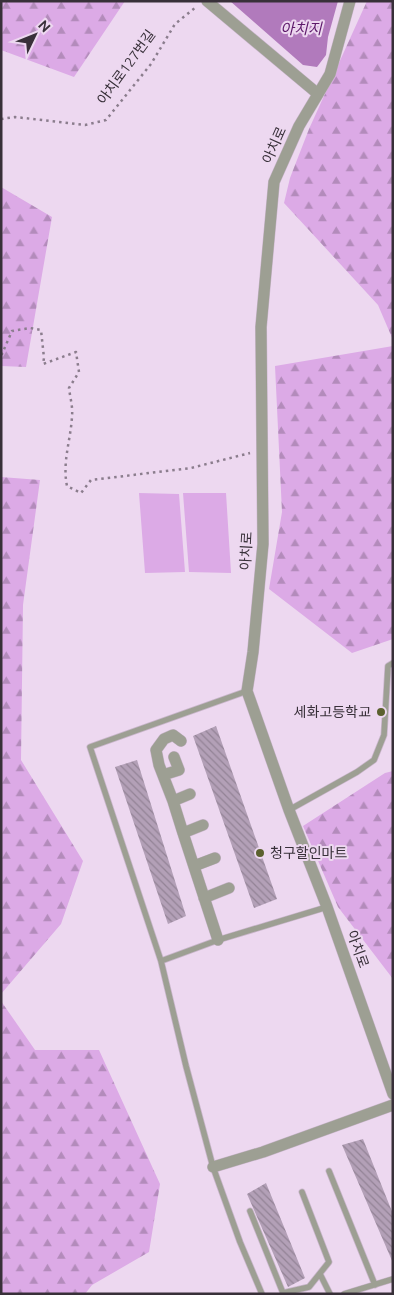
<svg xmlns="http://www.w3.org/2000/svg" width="394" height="1295" font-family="Ubuntu,'Noto Sans KR',sans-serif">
<defs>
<pattern id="forest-firs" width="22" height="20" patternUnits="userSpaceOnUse" patternTransform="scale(1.25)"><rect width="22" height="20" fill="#dcaae6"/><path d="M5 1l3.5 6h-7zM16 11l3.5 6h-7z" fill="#b38bbb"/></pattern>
<pattern id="building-back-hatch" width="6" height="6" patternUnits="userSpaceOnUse" patternTransform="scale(1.25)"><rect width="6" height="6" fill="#b3a0b7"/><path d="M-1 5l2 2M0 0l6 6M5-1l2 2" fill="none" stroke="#938396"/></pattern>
</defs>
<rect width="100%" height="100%" fill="#edd8f0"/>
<!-- forest -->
<path fill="url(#forest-firs)" d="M1 1H125L74 77 1 50Z
M367 1H393V340L378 305 284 203 290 178 309 129Z
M1 187 52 217 26 367 1 366Z
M393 346V639L352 653 269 589 282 512 275 366Z
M1 477 40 480 23 605 21 760 83 861 61 924 1 994Z
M393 771V979L338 907 303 826 385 773Z
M1 1001 35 1050H99L160 1184 149 1252 92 1285 85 1294H1Z"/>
<!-- park -->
<path fill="#dcaae6" d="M139 493 179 494 185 572 145 573Z
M183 493H226L231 573 189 572Z"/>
<!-- water -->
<path fill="#b17abc" d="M230 1H338L328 37 326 55 317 67 303 65Z"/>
<!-- building -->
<path fill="url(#building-back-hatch)" d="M216 726 277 899 254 908 193 736Z
M137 760 186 916 168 924 115 767Z
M363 1139 393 1214V1263L342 1145Z
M266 1183 305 1278 288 1287 247 1194Z"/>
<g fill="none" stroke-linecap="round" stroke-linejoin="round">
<defs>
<path id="service" d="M289 810 357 772 374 760 384 735 388 666 393 663
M161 961 90 747 247 691
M329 1171 375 1285
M250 1211 283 1293 309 1287 329 1262 302 1192
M320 1274 330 1294
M262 1294 240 1242 213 1167 186 1066 161 961 218 940 327 907
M344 1294 393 1279"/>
<path id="minor" d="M207 1 318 94
M350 1 330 74 299 126 274 182 261 327 263 544 253 652 247 691 289 810 327 907 393 1094
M181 741 173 735 164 739 156 750 159 765 173 801 183 833
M163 775 179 770 174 757
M173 801 190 794
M203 825 183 833 218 940
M194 866 215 858
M204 898 229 888
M213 1167 263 1152 393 1105"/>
</defs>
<!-- service casing -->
<use href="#service" stroke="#c9b6cb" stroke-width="7"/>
<!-- minor casing -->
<use href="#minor" stroke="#c9b6cb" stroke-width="12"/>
<!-- path -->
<path stroke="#8b7d8d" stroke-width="2.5" stroke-dasharray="2.5 4" stroke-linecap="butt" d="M1 119 15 117 85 125 106 120 151 64 175 24 196 7
M1 353 2 354 12 331 30 328 41 330 44 358 43 364 76 352 79 372 69 388C70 397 73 407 72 416 71 439 62 462 67 486L81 493 91 480 191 468 250 453"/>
<!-- service -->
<use href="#service" stroke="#9d9f93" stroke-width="5.5"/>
<!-- minor -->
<use href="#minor" stroke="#9d9f93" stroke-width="11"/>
</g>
<!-- markers -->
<g fill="#5b602e" stroke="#edd8f0" stroke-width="2">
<circle cx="381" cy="712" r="5"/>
<circle cx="260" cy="853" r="5"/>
</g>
<g text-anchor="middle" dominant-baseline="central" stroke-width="4" stroke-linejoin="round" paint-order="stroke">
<!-- street labels -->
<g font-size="14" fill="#383039" stroke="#edd8f0">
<text transform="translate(126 67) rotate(-54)">아치로127번길</text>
<text transform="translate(274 145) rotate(-66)">아치로</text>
<text transform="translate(246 551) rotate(-87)">아치로</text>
<text transform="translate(358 949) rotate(70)">아치로</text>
</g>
<!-- poi labels -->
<g font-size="14" fill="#383039" stroke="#edd8f0" text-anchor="end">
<text x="371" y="712">세화고등학교</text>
<text x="270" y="853" text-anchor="start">청구할인마트</text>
</g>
<!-- water labels -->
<g font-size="15" font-style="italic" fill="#5d196a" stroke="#edd8f0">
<text x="301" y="28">아치지</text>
</g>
</g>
<!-- border -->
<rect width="394" height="1295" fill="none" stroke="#383039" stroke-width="5"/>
<!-- north arrow -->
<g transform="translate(35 35) rotate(47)" stroke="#edd8f0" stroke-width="4" paint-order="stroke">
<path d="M0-4L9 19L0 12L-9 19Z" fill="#383039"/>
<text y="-8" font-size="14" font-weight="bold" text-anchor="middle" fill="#383039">N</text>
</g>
</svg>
